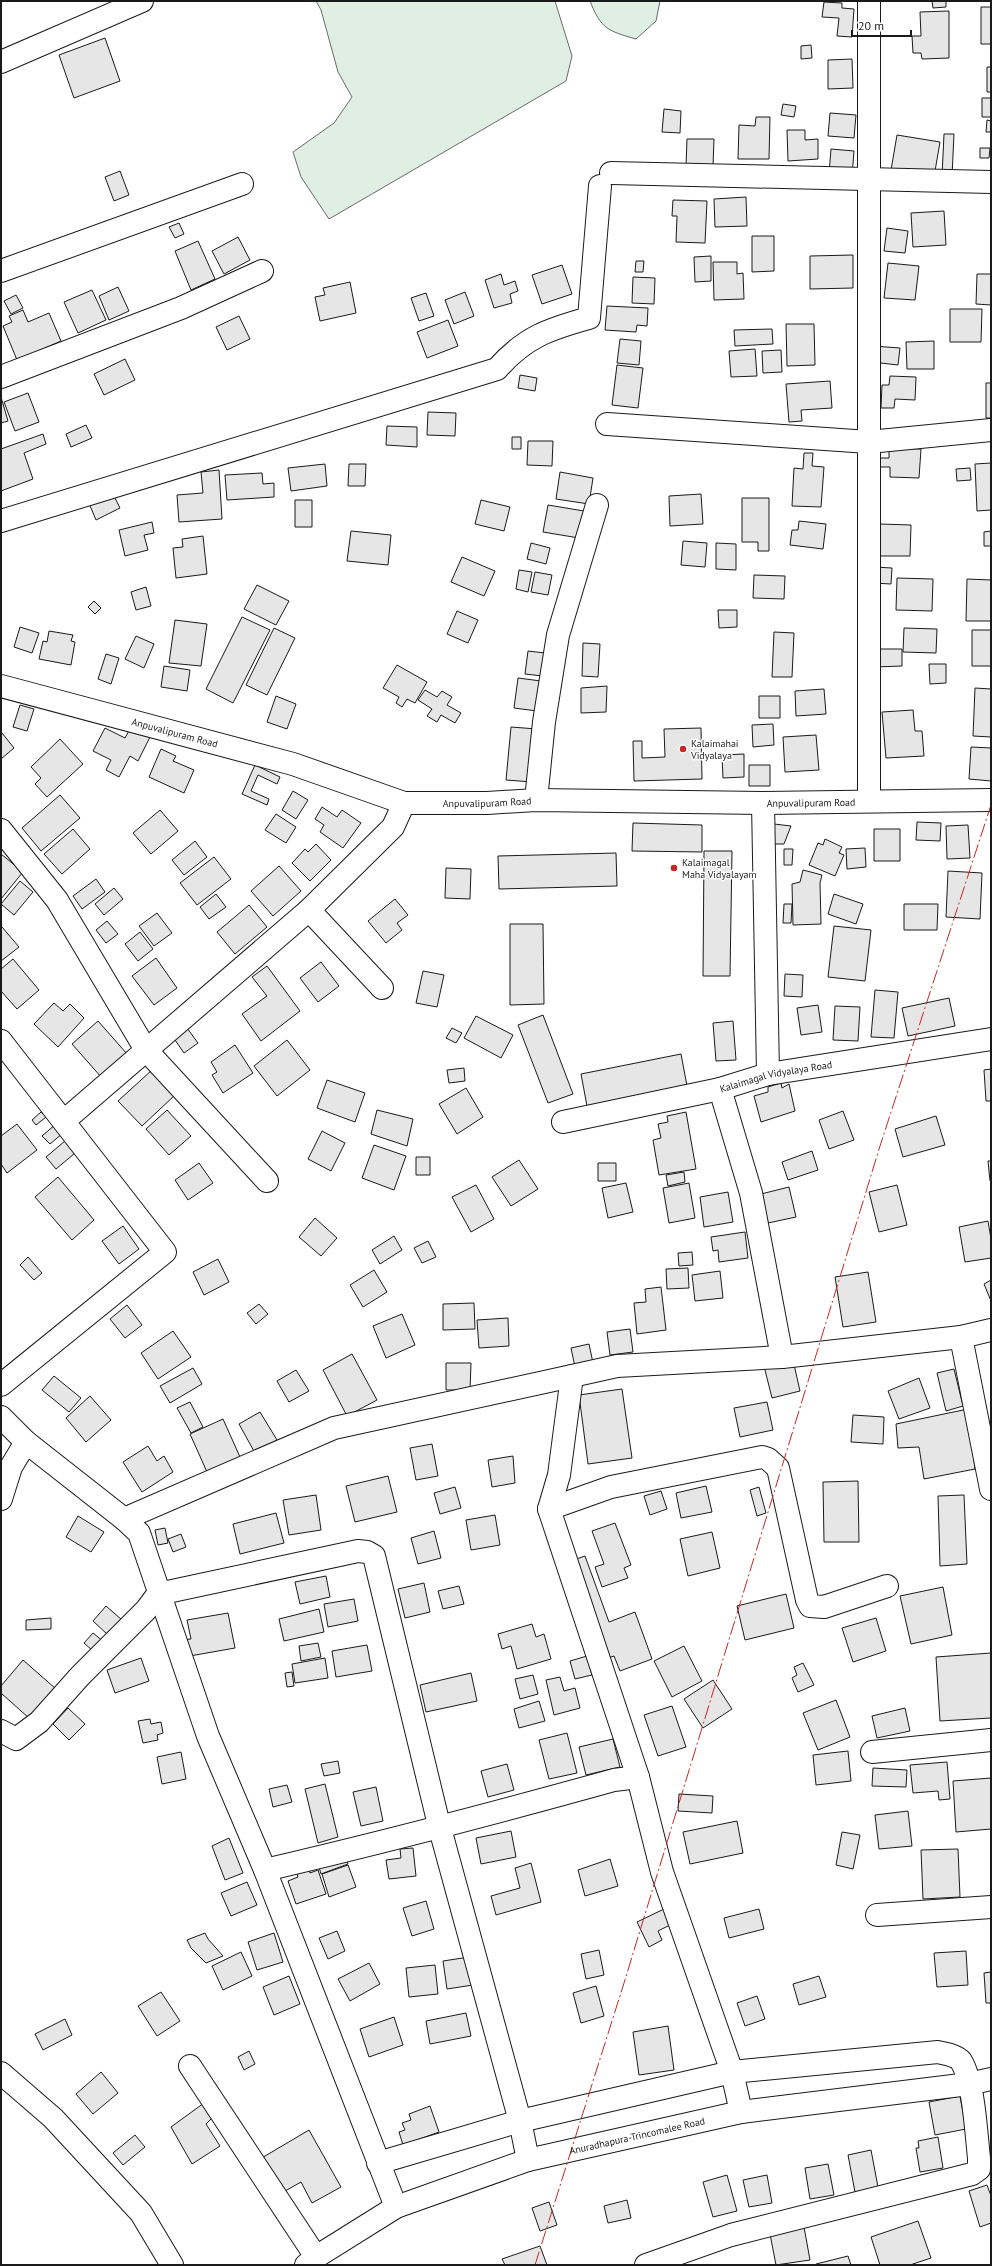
<svg xmlns="http://www.w3.org/2000/svg" width="992" height="2266" font-family="'PT Sans',sans-serif">
<rect width="100%" height="100%" fill="#fff"/>
<!-- green -->
<path fill="#e0efe3" stroke="#6a6a6a" d="M316 1H555L572 56 566 81 329 219 301 177 293 152 334 123 352 97 338 72 321 10Z
M590 1H660L656 21 636 39C608 31 601 29 590 1Z"/>
<!-- building -->
<path fill="#e6e6e6" stroke="#1a1a1a" d="M932 1H946V7L933 8Z
M824 2 842 3V8L854 9 852 37 837 36 839 18 822 17Z
M981 7H991V44H981Z
M949 11V58L922 59 921 53H913L912 36H921L920 12Z
M105 38 120 81 74 98 59 55Z
M811 45 812 58 801 59V46Z
M852 59 853 88 828 89V60Z
M987 67H991V92H987Z
M982 98H991V117H982Z
M783 104 796 106 794 117 781 115Z
M664 109 681 111 680 133 662 132Z
M830 113 856 115 854 138 828 136Z
M756 117H770L769 159H738L739 125 755 126Z
M987 120 991 121V132H986Z
M787 130H805V140L818 139V159L788 161Z
M944 134H954L952 176H942Z
M897 135 940 142 934 177 891 170Z
M687 139H714L713 166H686Z
M980 148H990L989 158H980Z
M831 149 854 151 852 176 829 174Z
M120 171 129 195 114 201 105 177Z
M746 197 747 226 715 227 714 199Z
M673 200 707 201 705 243 676 242 677 216H672Z
M944 211 946 245 913 247 911 213Z
M179 223 184 234 175 238 169 227Z
M887 228 908 231 905 253 884 251Z
M752 236H774V271L752 272Z
M238 237 250 260 224 274 212 251Z
M198 241 215 279 191 290 175 251Z
M853 255V288L810 289V256Z
M711 256V281L695 282 694 257Z
M636 261H644L643 272H635Z
M713 262H737V274L743 273 744 299 714 300Z
M888 263 919 266 915 300 884 298Z
M562 265 572 294 542 304 532 275Z
M501 274 504 285 515 281 518 291 510 294 512 303 494 308 485 280Z
M977 274H991V305L976 304Z
M633 277 655 278 654 304 632 303Z
M350 282 356 313 320 321 315 297 325 295 323 288Z
M118 287 129 311 109 320 99 296Z
M92 290 106 320 78 333 64 302Z
M465 292 474 316 454 324 445 300Z
M426 293 434 316 419 321 411 298Z
M16 295 23 308 11 314 4 301Z
M607 306 648 308 647 326 637 325 636 332 605 330Z
M950 309H982L981 342H950Z
M23 310 28 322 49 313 61 341 17 360 3 326 12 322 9 316Z
M239 316 250 339 227 350 216 327Z
M448 320 458 346 427 358 417 332Z
M786 324H814L815 365 787 366Z
M772 329 773 344 735 346 734 330Z
M620 339 641 341 639 365 617 363Z
M934 341V369H907L906 342Z
M873 346 900 348 898 365 872 362Z
M755 349 757 376 731 377 729 351Z
M781 350 782 372 763 373 762 351Z
M125 359 135 380 104 395 94 374Z
M617 365 643 368 638 408 612 405Z
M520 375 537 378 535 391 518 388Z
M890 376 916 377 915 400 895 399 894 408H881L882 385H889Z
M830 381 832 408 801 410 802 421 789 422 786 384Z
M986 383H991V418H986Z
M28 393 39 422 15 431 4 402Z
M1 397 8 421 1 423Z
M428 412 456 413 455 436 427 435Z
M86 425 92 438 71 447 66 434Z
M387 426 417 427V447L386 445Z
M43 434 46 444 24 453 33 479 1 491V449Z
M512 437H521V449H512Z
M528 441H553L552 466 527 465Z
M889 448 921 449 919 478 890 477V467H880V458H889Z
M804 453H813L812 466 824 467 821 507 792 506 794 468 803 469Z
M991 463V510L977 511 975 464Z
M325 464 327 486 291 491 288 468Z
M349 464H366L365 486H348Z
M970 468 971 480 957 481 956 469Z
M219 470 222 519 179 522 177 495 203 493 201 472Z
M560 472 593 478 589 504 556 499Z
M262 473 263 484 274 483V497L227 500 225 475Z
M111 490 120 508 96 520 88 501Z
M701 494 703 524 670 526 669 496Z
M742 498H769V551H758V542H742Z
M295 500H312V527H295Z
M481 500 510 507 504 531 475 524Z
M548 505 584 511 579 538 543 532Z
M799 521 826 524 823 549 790 545 792 530H798Z
M152 522 154 533 144 535 148 550 125 556 119 530Z
M880 524 911 525 910 556H879Z
M351 531 391 535 388 565 347 561Z
M991 531V546H984V532Z
M203 536 207 574 176 578 173 548 183 547 182 539Z
M683 541 707 543 705 567 681 565Z
M531 543 550 548 546 564 527 559Z
M716 543 736 544V570L716 569Z
M462 557 495 571 484 596 451 582Z
M874 567 892 568 891 584 873 583Z
M519 570 532 572 528 592 516 589Z
M535 572 552 575 548 595 531 592Z
M754 575 785 576 784 599 753 598Z
M897 578 933 579 932 611 896 610Z
M967 579 991 580V621H966Z
M257 585 289 601 276 625 244 609Z
M146 587 151 606 136 610 131 592Z
M94 601 101 608 95 614 88 607Z
M718 610H737V627L719 628Z
M457 611 478 620 468 643 447 634Z
M242 617 270 630 233 703 206 689Z
M175 620 207 624 201 666 169 663Z
M20 627 39 633 32 653 14 647Z
M274 628 295 638 267 695 246 685Z
M904 628 937 629 936 653 903 652Z
M972 630H991V666H972Z
M49 631 73 635 71 641 75 642 71 665 39 659 43 641 47 642Z
M774 632 794 633 792 677H772Z
M136 636 154 644 144 668 125 659Z
M583 643 600 644 598 677 582 676Z
M874 649H902V666L874 667Z
M528 651 545 653 543 676 525 674Z
M106 654 119 658 111 684 98 679Z
M929 664H946V683L930 684Z
M397 665 427 682 415 703 407 699 402 707 396 703 399 697 383 688Z
M164 666 190 670 187 691 161 687Z
M518 678 541 681 537 711 514 708Z
M607 686 606 712 581 713V688Z
M975 688 991 689V737L973 736Z
M824 689 826 714 796 716 795 691Z
M425 690 437 697 442 691 452 697 447 705 461 713 455 723 441 715 437 722 427 716 432 709 418 700Z
M276 696 296 704 287 729 267 722Z
M759 696H780V718H759Z
M20 705 34 709 27 731 13 727Z
M913 710 915 731H922L924 756 886 758 882 712Z
M773 724 774 745 753 747 752 725Z
M131 727 150 737 138 761 130 756 119 777 106 770 111 760 93 751 105 728 125 738Z
M511 727 537 729 532 782 506 780Z
M701 728 702 779 634 781 633 741H642V758L665 757 664 729Z
M2 733 14 748 1 759V733Z
M816 735 819 770 785 772 783 737Z
M60 739 83 764 47 797 35 784 41 778 31 767Z
M971 747 991 748V781L969 779Z
M161 749 176 756 173 761 194 770 184 793 149 777Z
M744 754V777L723 778 722 755Z
M255 765 280 777 277 784 258 775 251 791 269 799 267 805 242 794Z
M749 765H770V786H749Z
M293 791 308 800 296 819 282 810Z
M60 795 80 818 41 851 22 828Z
M322 807 337 817 342 810 361 823 343 848 320 832 324 825 315 819Z
M160 810 178 831 151 854 133 833Z
M276 814 296 827 286 843 265 830Z
M917 822 941 823 940 841 916 840Z
M633 823 702 825V852L632 851Z
M774 824 791 826 784 844H774Z
M968 825 970 858 947 859 946 826Z
M73 829 90 849 62 874 44 854Z
M874 829H900V861H874Z
M825 839 842 847 839 853 844 855 835 876 809 865 818 843 823 845Z
M195 841 207 857 184 875 172 860Z
M316 844 331 860 310 881 292 863 305 849 308 852Z
M865 848 866 867 847 869 846 849Z
M784 849H793L792 865H784Z
M704 851H732L730 976H703Z
M616 853 617 886 499 889 498 856Z
M1 854 23 872 1 899Z
M214 857 231 879 197 905 180 883Z
M279 866 301 891 273 916 251 891Z
M446 868 471 869 470 899 445 898Z
M803 870 822 875 820 883 821 924 793 925 792 884 800 882Z
M948 871 982 873 980 919 946 917Z
M96 879 105 892 82 909 73 896Z
M20 881 33 892 14 915 1 904Z
M114 888 123 899 104 915 95 904Z
M216 894 226 907 209 919 200 907Z
M834 894 863 904 856 924 828 914Z
M395 899 408 915 397 923 402 930 386 943 368 921Z
M784 904H792L791 923H783Z
M904 904H938L937 930H904Z
M249 905 267 927 235 954 217 932Z
M157 913 172 933 154 946 139 926Z
M107 921 118 934 106 943 96 930Z
M510 924H543L544 1004 510 1005Z
M834 926 871 930 865 981 828 977Z
M2 927 19 947 1 961V928Z
M140 932 153 949 138 961 125 944Z
M156 958 177 988 154 1005 132 976Z
M13 959 39 990 17 1009 1 991V969Z
M321 962 339 986 318 1002 300 978Z
M267 966 300 1011 261 1041 242 1014 267 996 252 977Z
M423 971 444 975 437 1007 416 1003Z
M785 974 803 975 802 997 784 996Z
M875 990 898 992 894 1038 871 1037Z
M949 998 955 1026 908 1036 902 1008Z
M54 1003 63 1011 70 1004 84 1018 58 1047 34 1024Z
M818 1005 822 1032 801 1035 797 1008Z
M835 1006 860 1007 858 1041 833 1040Z
M543 1015 573 1094 548 1103 518 1025Z
M476 1016 513 1035 501 1058 464 1038Z
M98 1021 128 1055 102 1078 72 1044Z
M733 1021 736 1060 716 1061 713 1023Z
M187 1028 198 1043 184 1053 173 1037Z
M452 1028 462 1033 456 1043 446 1038Z
M287 1040 310 1070 277 1096 254 1066Z
M235 1045 253 1073 223 1093 212 1075 217 1072 211 1062Z
M681 1054 687 1086 587 1106 581 1074Z
M464 1068 465 1081 449 1083 447 1070Z
M991 1069V1101H986L984 1070Z
M152 1070 175 1095 142 1126 118 1101Z
M327 1080 365 1093 355 1122 317 1108Z
M781 1083 782 1088 789 1084 795 1111 761 1122 754 1096 768 1092V1087Z
M466 1088 483 1117 457 1134 439 1104Z
M167 1110 191 1136 169 1155 146 1129Z
M377 1110 413 1119 407 1146 371 1134Z
M843 1111 854 1140 829 1149 819 1120Z
M41 1112 46 1117 36 1125 32 1120Z
M686 1112 696 1169 659 1175 653 1140 661 1138 658 1124 668 1122 667 1116Z
M936 1116 945 1145 903 1157 895 1129Z
M17 1124 37 1150 7 1173 1 1164V1136Z
M56 1124 63 1133 50 1144 42 1136Z
M322 1131 345 1143 331 1171 308 1159Z
M65 1141 75 1153 56 1169 46 1157Z
M374 1145 406 1156 394 1190 362 1178Z
M812 1151 818 1170 788 1180 782 1162Z
M416 1157H430V1175H416Z
M519 1160 538 1189 511 1206 492 1177Z
M988 1161H991V1181H990Z
M199 1163 213 1183 188 1200 175 1180Z
M598 1163H616V1181H598Z
M684 1172 685 1182 668 1186 666 1175Z
M58 1177 94 1220 72 1240 35 1197Z
M626 1183 633 1212 608 1218 602 1188Z
M689 1183 695 1218 669 1223 663 1188Z
M476 1185 494 1219 471 1232 452 1197Z
M897 1185 907 1225 879 1232 869 1192Z
M789 1187 796 1217 768 1223 761 1194Z
M728 1192 733 1222 704 1227 700 1197Z
M315 1218 337 1238 321 1256 299 1237Z
M988 1221 991 1239V1258L965 1262 959 1227Z
M123 1226 139 1249 119 1264 102 1241Z
M745 1232 748 1258 719 1262 718 1250 713 1251 711 1237Z
M394 1236 402 1250 380 1264 372 1250Z
M428 1241 436 1257 422 1263 414 1248Z
M692 1252 693 1265 679 1266 678 1253Z
M28 1257 42 1273 34 1280 20 1265Z
M218 1259 229 1282 204 1295 193 1272Z
M688 1268 689 1288 667 1289 666 1269Z
M374 1270 387 1292 363 1307 350 1285Z
M720 1271 723 1298 695 1301 692 1275Z
M868 1272 876 1322 843 1327 835 1277Z
M991 1280V1301L984 1284Z
M661 1287 666 1330 637 1334 634 1303 646 1302 645 1289Z
M474 1303 475 1329 443 1330V1304Z
M259 1304 268 1314 256 1324 247 1313Z
M127 1305 142 1325 125 1338 110 1319Z
M402 1314 415 1345 386 1358 373 1326Z
M508 1318 509 1346 479 1348 477 1320Z
M630 1329 633 1352 610 1355 607 1332Z
M173 1331 191 1357 158 1379 141 1353Z
M589 1344 593 1363 575 1367 571 1348Z
M352 1354 377 1400 347 1416 323 1370Z
M793 1360 800 1391 772 1398 764 1366Z
M446 1363H471L470 1390H446Z
M193 1368 202 1384 170 1403 160 1386Z
M954 1369 963 1406 946 1411 937 1373Z
M296 1370 309 1391 289 1402 277 1381Z
M54 1376 81 1398 69 1412 42 1390Z
M919 1378 930 1408 899 1419 888 1391Z
M622 1389 632 1458 588 1464 579 1395Z
M90 1396 111 1420 86 1442 66 1418Z
M190 1402 203 1427 191 1433 177 1408Z
M767 1402 773 1430 740 1437 734 1408Z
M968 1409 975 1469 924 1479 919 1447 898 1448 896 1424Z
M260 1412 277 1440 255 1453 239 1424Z
M853 1415 884 1417 883 1444 851 1442Z
M223 1419 240 1457 207 1472 190 1434Z
M432 1444 438 1476 416 1480 410 1448Z
M148 1446 157 1461 164 1456 173 1472 142 1492 123 1462Z
M513 1456 515 1483 492 1487 488 1460Z
M388 1476 397 1512 355 1522 346 1486Z
M858 1481 859 1542H824L823 1482Z
M706 1486 712 1512 681 1518 676 1493Z
M455 1487 461 1508 440 1514 434 1493Z
M759 1487 766 1513 757 1516 750 1490Z
M661 1491 667 1509 650 1515 644 1496Z
M316 1495 321 1530 289 1535 283 1500Z
M964 1495 967 1564 940 1566 938 1496Z
M276 1513 284 1543 240 1554 233 1524Z
M495 1515 500 1545 471 1550 466 1520Z
M78 1516 104 1532 91 1552 66 1537Z
M615 1523 631 1565 624 1568 628 1578 602 1587 595 1567 604 1564 592 1531Z
M165 1528 168 1543 158 1545 155 1530Z
M434 1531 441 1558 418 1564 411 1538Z
M712 1532 720 1568 688 1576 680 1539Z
M181 1534 186 1547 173 1552 168 1539Z
M585 1556 609 1622 635 1612 652 1659 620 1671 614 1656 605 1659 568 1562Z
M326 1576 330 1597 300 1604 295 1582Z
M424 1583 430 1612 405 1618 398 1589Z
M459 1586 464 1604 443 1609 438 1591Z
M943 1587 952 1635 911 1644 900 1596Z
M786 1594 794 1628 745 1640 737 1606Z
M354 1599 358 1621 328 1627 324 1604Z
M106 1606 122 1620 108 1635 93 1621Z
M319 1609 324 1632 284 1641 279 1619Z
M228 1613 235 1648 184 1657 180 1640 191 1639 187 1620Z
M51 1618V1629L26 1630V1620Z
M876 1618 886 1651 853 1662 842 1628Z
M532 1624 536 1637 544 1634 551 1659 517 1669 511 1646 502 1649 498 1634Z
M93 1633 104 1642 94 1652 84 1643Z
M318 1643 321 1657 301 1661 299 1646Z
M367 1645 372 1671 336 1677 332 1651Z
M684 1646 702 1681 672 1697 654 1661Z
M991 1653V1718L940 1721 936 1657Z
M587 1656 592 1675 575 1679 570 1661Z
M141 1658 149 1681 115 1693 107 1670Z
M325 1658 328 1678 295 1683 292 1664Z
M23 1660 56 1689 30 1719 1 1693V1686Z
M803 1663 814 1685 798 1692 792 1678 797 1675 794 1667Z
M292 1672 294 1686 287 1687 285 1673Z
M471 1673 477 1701 426 1712 420 1685Z
M533 1675 538 1694 520 1699 515 1679Z
M560 1677 564 1691 575 1688 580 1708 554 1715 546 1680Z
M713 1680 732 1709 703 1728 684 1699Z
M836 1700 850 1737 818 1750 803 1713Z
M539 1701 545 1721 519 1728 514 1709Z
M672 1706 686 1747 658 1756 644 1715Z
M68 1708 85 1724 69 1740 53 1724Z
M905 1708 910 1731 877 1738 872 1716Z
M150 1719 151 1724 161 1722 163 1733 157 1735 158 1740 143 1743 138 1721Z
M567 1733 577 1773 549 1779 539 1740Z
M613 1739 620 1767 586 1775 579 1747Z
M848 1751 851 1781 816 1785 813 1755Z
M181 1752 186 1779 162 1784 157 1757Z
M338 1761 340 1773 324 1776 321 1764Z
M947 1762 950 1799 939 1800 938 1791 913 1793 910 1765Z
M507 1764 514 1790 488 1797 481 1771Z
M873 1768 907 1770 906 1787 872 1786Z
M991 1778V1829L956 1832 953 1781Z
M325 1784 338 1837 318 1843 305 1789Z
M287 1785 292 1802 273 1807 269 1789Z
M376 1787 383 1821 361 1826 353 1792Z
M679 1794 713 1796 712 1813 678 1811Z
M908 1811 912 1846 879 1849 875 1815Z
M737 1821 743 1853 690 1864 683 1832Z
M511 1831 516 1857 481 1864 476 1838Z
M842 1832 860 1835 853 1869 836 1865Z
M229 1838 243 1873 225 1880 212 1846Z
M413 1848 416 1876 389 1879 386 1860 401 1858 400 1849Z
M958 1849 960 1897 923 1899 921 1850Z
M346 1858 348 1864 321 1874 318 1864Z
M610 1859 618 1886 585 1896 578 1870Z
M531 1863 541 1902 496 1915 491 1896 520 1888 515 1868Z
M348 1865 356 1887 329 1897 322 1874Z
M308 1866 310 1873 318 1870 326 1894 296 1904 288 1881 298 1877 296 1871Z
M247 1882 257 1905 231 1916 221 1893Z
M426 1901 434 1929 412 1936 403 1908Z
M664 1909 672 1924 658 1931 662 1940 649 1947 637 1922Z
M759 1909 764 1929 729 1938 724 1918Z
M337 1931 345 1951 328 1959 319 1938Z
M205 1933 208 1939 223 1956 206 1963 191 1948 187 1940Z
M274 1933 283 1962 257 1970 248 1942Z
M599 1950 604 1975 586 1979 581 1954Z
M966 1951 968 1985 937 1987 934 1953Z
M241 1952 252 1976 223 1990 212 1966Z
M469 1957 473 1985 447 1989 443 1961Z
M369 1963 380 1984 350 2001 338 1979Z
M435 1965 438 1994 409 1997 406 1968Z
M991 1972V2003H986L984 1973Z
M289 1976 300 2004 274 2015 263 1987Z
M819 1976 826 1997 799 2005 793 1984Z
M596 1986 604 2016 581 2023 573 1993Z
M161 1992 180 2021 157 2036 138 2006Z
M757 1996 765 2019 745 2026 737 2003Z
M466 2013 471 2036 430 2044 426 2021Z
M394 2017 403 2045 369 2057 360 2029Z
M65 2019 72 2035 43 2050 35 2034Z
M668 2026 674 2070 639 2075 633 2032Z
M249 2051 255 2064 244 2070 238 2057Z
M101 2072 118 2093 93 2114 76 2094Z
M960 2096 966 2129 935 2135 929 2102Z
M204 2103 212 2118 206 2124 220 2146 192 2164 171 2127Z
M430 2106 439 2132 403 2145 399 2132 405 2130 402 2123 411 2120 409 2114Z
M309 2130 341 2187 312 2203 301 2182 280 2194 260 2159Z
M135 2135 145 2147 123 2165 113 2153Z
M938 2137 943 2168 920 2172 916 2148H919L918 2141Z
M871 2150 878 2187 855 2192 848 2155Z
M828 2164 834 2195 810 2199 805 2168Z
M727 2175 737 2211 713 2217 703 2182Z
M767 2175 772 2203 749 2207 743 2180Z
M987 2185 991 2196V2223L980 2227 969 2191Z
M627 2200 631 2218 608 2223 604 2206Z
M549 2202 557 2225 540 2231 532 2208Z
M918 2221 931 2258 910 2265H880L871 2237Z
M804 2227 810 2260 776 2265 770 2234Z
M540 2246 547 2265H505L502 2259Z
M848 2256 851 2265H816V2264Z"/>
<g fill="none" stroke-linecap="round" stroke-linejoin="round">
<defs>
<g id="minor">
<path d="M1 62 142 1"/>
<path d="M611 173 991 182"/>
<path d="M1 271 242 184"/>
<path d="M1 377 181 308 262 271"/>
<path d="M607 424 869 442 991 430"/>
<path d="M1 521 497 369C525 337 549 329 589 318L600 186"/>
<path id="s1" d="M1 686 293 764 404 803H487L536 800 763 803 991 800"/>
<path d="M536 800 544 722 558 635 597 505"/>
<path d="M869 801V1"/>
<path d="M763 803 768 1074"/>
<path d="M1 830 57 900 146 1050 267 1181"/>
<path d="M309 910 382 988"/>
<path d="M1 1041 165 1252 1 1385"/>
<path d="M720 1089 751 1193 782 1357"/>
<path d="M64 1121 309 910 393 827 404 803"/>
<path id="s2" d="M563 1122 720 1089 768 1074 991 1039"/>
<path d="M961 1337 991 1489"/>
<path d="M572 1376 559 1475 549 1509 638 1777 662 1872 732 2072 741 2112"/>
<path d="M1 1417 26 1442 124 1519 334 1428 572 1376 617 1366 782 1357 961 1337 991 1330"/>
<path d="M1 1499 11 1467 26 1442"/>
<path d="M549 1509 611 1487 762 1457 768 1459 778 1468 807 1600 810 1606 824 1607 887 1586"/>
<path d="M124 1519 139 1533 208 1736 265 1870 396 2207"/>
<path d="M1 1731 16 1739 39 1722 80 1676 146 1610 158 1594 358 1551 367 1552 374 1556 439 1825 520 2121 528 2160"/>
<path d="M872 1752 991 1740"/>
<path d="M265 1870C381 1843 499 1812 614 1780L638 1777"/>
<path d="M877 1915 991 1907"/>
<path d="M190 2066 316 2257"/>
<path d="M1 2073 53 2118 141 2213 172 2265"/>
<path d="M378 2163 520 2121 732 2072 938 2052C945 2054 956 2055 961 2061 974 2082 976 2132 979 2158V2169L972 2174 731 2235 646 2265"/>
</g>
<g id="highway">
<path id="s3" d="M306 2265 316 2257 396 2207 528 2160 741 2112 969 2084 991 2079"/>
</g>
</defs>
<!-- minor casing -->
<use href="#minor" stroke="#1a1a1a" stroke-width="24"/>
<!-- highway casing -->
<use href="#highway" stroke="#1a1a1a" stroke-width="24"/>
<!-- minor -->
<use href="#minor" stroke="#fff" stroke-width="22"/>
<!-- highway -->
<use href="#highway" stroke="#fff" stroke-width="22"/>
<!-- power -->
<path stroke="#c62828" stroke-width="1" stroke-dasharray="14 3 2 3" stroke-linecap="butt" d="M535 2265 624 1983 880 1146 991 805"/>
</g>
<!-- markers -->
<g fill="#c62828" stroke="#fff" stroke-width="1.5">
<circle cx="683" cy="749" r="4"/>
<circle cx="674" cy="868" r="4"/>
</g>
<g text-anchor="middle" dominant-baseline="central" stroke-width="3" stroke-linejoin="round" paint-order="stroke">
<!-- street labels -->
<g font-size="10" fill="#1a1a1a" stroke="#fff">
<text stroke="none"><textPath href="#s1" startOffset="180">Anpuvalipuram Road</textPath></text>
<text stroke="none"><textPath href="#s1" startOffset="503">Anpuvalipuram Road</textPath></text>
<text stroke="none"><textPath href="#s1" startOffset="827">Anpuvalipuram Road</textPath></text>
<text stroke="none"><textPath href="#s2" startOffset="218">Kalaimagal Vidyalaya Road</textPath></text>
<text stroke="none"><textPath href="#s3" startOffset="359">Anuradhapura-Trincomalee Road</textPath></text>
</g>
<!-- poi labels -->
<g font-size="10" fill="#1a1a1a" stroke="#fff" text-anchor="start">
<text x="691" y="743">Kalaimahai<tspan x="691" dy="12">Vidyalaya</tspan></text>
<text x="682" y="862">Kalaimagal<tspan x="682" dy="12">Maha Vidyalayam</tspan></text>
</g>
</g>
<!-- border -->
<rect width="992" height="2266" fill="none" stroke="#1a1a1a" stroke-width="4"/>
<!-- scale -->
<path d="M852 30v6h59v-6" fill="none" stroke="#1a1a1a" stroke-width="2"/>
<text x="858" y="30" font-size="12" fill="#1a1a1a" stroke="#ffffff" stroke-width="3" paint-order="stroke">20 m</text>
</svg>
